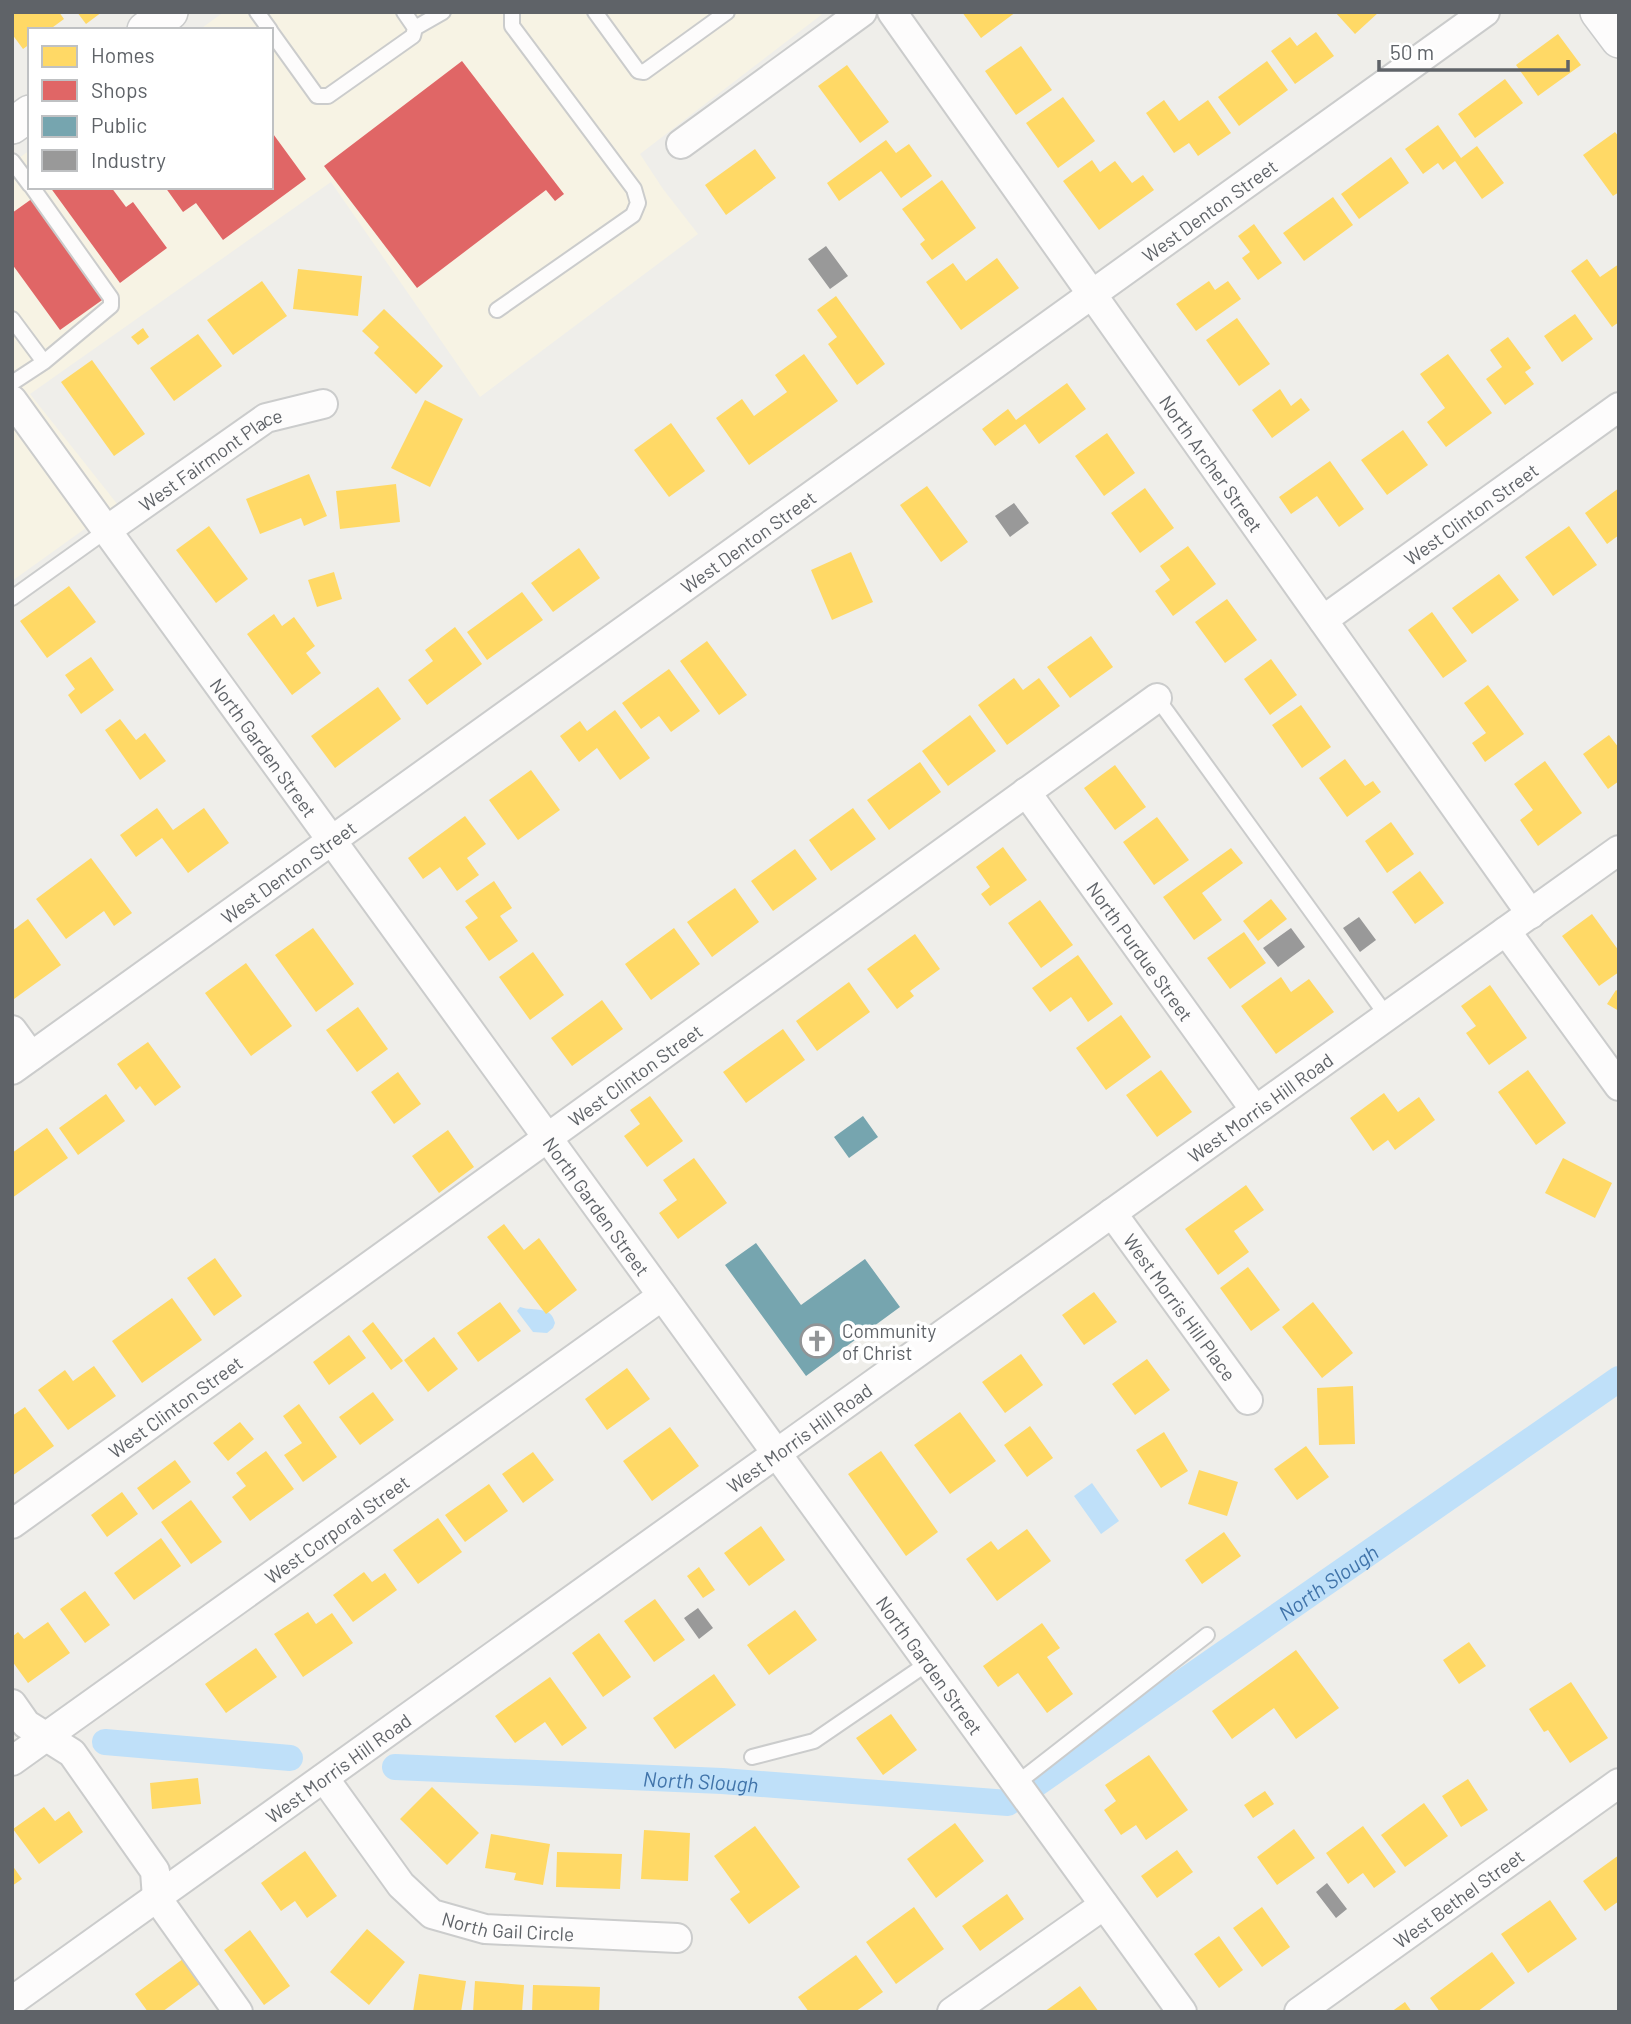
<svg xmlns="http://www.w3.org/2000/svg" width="1631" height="2024" font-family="Barlow,sans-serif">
<rect width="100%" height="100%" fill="#efeeea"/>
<!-- commercial -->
<path fill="#f7f3e4" d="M224 12H825L640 154 663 189 698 234 480 397 331 182 30 394 118 505 12 581V163L30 150V187H271V30H199Z"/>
<!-- water -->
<path fill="#bfe0f9" d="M520 1307C535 1312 551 1305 555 1323L553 1328 547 1333 533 1332 517 1311Z
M1092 1483 1119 1521 1101 1534 1074 1496Z"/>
<!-- homes -->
<path fill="#ffd966" d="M12 12H59L64 19 49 30H30V44L23 49 12 34Z
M77 12H102L86 24Z
M962 12H1016L981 38Z
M1335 12H1379L1355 34Z
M1316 32 1334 56 1295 84 1271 51 1290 37 1297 46Z
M1558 34 1581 65 1538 96 1516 65Z
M1021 46 1052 90 1016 115 985 71Z
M1267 61 1288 90 1239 126 1218 97Z
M847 65 889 122 860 143 818 86Z
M1505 79 1523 103 1475 138 1458 114Z
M1063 97 1095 141 1058 168 1026 123Z
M1164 100 1179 121 1208 100 1231 133 1198 156 1189 143 1174 153 1146 113Z
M1438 125 1461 158 1477 146 1504 183 1482 199 1455 161 1443 170 1438 163 1423 174 1405 149Z
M1615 132 1619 137V192L1613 196 1583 155Z
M886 140 896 153 909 144 932 176 901 198 881 171 839 201 827 183Z
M755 149 776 178 726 215 705 185Z
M1391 157 1409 183 1359 219 1341 194Z
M1092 160 1100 172 1115 161 1132 183 1143 175 1154 190 1099 230 1063 181Z
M942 180 976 228 932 260 920 244 925 240 902 209Z
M1333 197 1353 225 1304 261 1283 233Z
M1254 224 1282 263 1258 280 1242 258 1250 252 1238 236Z
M997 258 1019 288 961 330 926 282 953 263 966 281Z
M1587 259 1600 277 1619 264V322L1612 327 1571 271Z
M298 269 362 276 358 316 293 309Z
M262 281 287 316 233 355 207 320Z
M1209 281 1215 290 1228 281 1241 299 1196 331 1176 304Z
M836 296 885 364 857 385 828 344 837 337 817 310Z
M384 309 443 366 416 394 374 353 379 347 362 331Z
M1575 314 1593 339 1562 362 1544 336Z
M1237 318 1270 364 1239 386 1206 340Z
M143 328 149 337 138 345 131 337Z
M198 334 222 366 174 401 150 368Z
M1508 337 1531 368 1525 372 1534 384 1505 405 1486 379 1502 367 1490 350Z
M804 354 838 401 749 465 716 418 742 399 754 416 787 392 775 375Z
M1448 354 1492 413 1446 447 1427 422 1445 408 1420 374Z
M92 360 145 434 114 456 61 382Z
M1067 383 1086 409 1039 444 1025 424 995 446 982 429 1008 409 1016 420Z
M1280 389 1291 406 1301 398 1310 410 1272 438 1252 410Z
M425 400 463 419 430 487 391 468Z
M671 423 705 471 669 497 634 450Z
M1403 430 1428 465 1387 495 1361 460Z
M1107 433 1135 473 1104 496 1075 456Z
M1330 461 1364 509 1339 527 1317 496 1291 514 1279 497Z
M309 474 327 516 304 526 301 518 260 534 246 499Z
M396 484 400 522 340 529 336 491Z
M927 486 968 542 941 562 900 505Z
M1145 488 1174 528 1140 553 1111 513Z
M1619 488V535L1607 544 1585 513Z
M209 526 248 579 216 603 176 550Z
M1569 526 1597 565 1553 596 1525 557Z
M1188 546 1216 584 1173 616 1155 591 1170 580 1160 566Z
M579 548 600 578 553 612 531 583Z
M851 552 873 602 832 620 811 570Z
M334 572 342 599 317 607 308 580Z
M1499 574 1519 600 1472 634 1452 608Z
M69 586 96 622 47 658 20 621Z
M522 592 543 620 487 660 467 632Z
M1227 599 1257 640 1225 663 1195 622Z
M1432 612 1467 661 1443 678 1408 630Z
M274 614 282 626 294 617 315 646 306 653 321 673 292 695 247 634Z
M455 627 482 664 427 705 408 680 433 661 425 650Z
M1091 636 1113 667 1070 698 1047 667Z
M707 641 747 695 719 715 680 661Z
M91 657 114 690 81 714 68 695 75 689 65 675Z
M1271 659 1297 695 1270 715 1244 679Z
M669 669 700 711 671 732 659 716 641 729 622 703Z
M1014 678 1023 690 1039 678 1060 706 1007 745 978 705Z
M1488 685 1524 734 1485 762 1472 743 1486 733 1464 703Z
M378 687 401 719 335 768 311 736Z
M1301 705 1331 747 1302 768 1272 725Z
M615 710 650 758 620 780 597 748 579 762 560 736 580 721 587 731Z
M970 715 996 751 948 786 922 751Z
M120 719 136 740 145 733 166 761 140 780 105 730Z
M1609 735 1619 748V781L1608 789 1583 754Z
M1345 759 1365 786 1373 781 1381 792 1347 817 1319 778Z
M1545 761 1582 813 1538 846 1520 820 1533 810 1514 784Z
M920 762 941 792 889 830 867 800Z
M1115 765 1146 807 1115 830 1084 788Z
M531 770 560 810 518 840 489 800Z
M157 808 173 830 204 808 229 843 188 873 162 838 136 857 120 835Z
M853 808 876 839 831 871 809 840Z
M465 816 486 844 467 858 479 875 457 891 440 867 423 879 408 858Z
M1157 817 1189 860 1154 885 1123 842Z
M1391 822 1414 854 1387 873 1365 841Z
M1003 847 1027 880 990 906 981 894 990 887 976 867Z
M1231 848 1243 863 1202 893 1222 920 1194 940 1163 897Z
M795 849 817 879 773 911 751 881Z
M91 858 132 913 114 926 104 911 66 939 36 899Z
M1420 871 1444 903 1415 924 1392 892Z
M494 881 512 908 500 916 518 941 489 961 465 927 478 918 465 901Z
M735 888 759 922 712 957 687 922Z
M1271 899 1287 919 1258 941 1243 921Z
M1040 900 1073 945 1041 968 1008 923Z
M1592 914 1619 951V972L1599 986 1562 936Z
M28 919 61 965 14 999 12 996V931Z
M313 928 354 984 316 1012 275 955Z
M674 928 700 964 651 1000 625 964Z
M1244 932 1266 963 1230 989 1207 958Z
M915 934 940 969 910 991 914 996 897 1009 867 969Z
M533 952 564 995 530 1020 499 977Z
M1078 955 1113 1004 1088 1022 1071 997 1050 1012 1032 988Z
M246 963 292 1026 251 1056 205 993Z
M1281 977 1291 992 1309 979 1334 1012 1276 1054 1241 1006Z
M849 982 870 1012 817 1051 796 1021Z
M1490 985 1527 1038 1489 1065 1466 1033 1476 1026 1461 1006Z
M1616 990 1619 992V1011L1607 1004Z
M602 1000 623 1029 572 1066 551 1038Z
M358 1007 388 1049 357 1072 326 1030Z
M1121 1015 1151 1057 1106 1090 1076 1048Z
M783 1029 805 1060 746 1103 723 1072Z
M148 1042 181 1087 155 1106 140 1086 136 1090 117 1064Z
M1161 1070 1192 1112 1157 1137 1126 1095Z
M1528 1070 1566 1123 1536 1145 1498 1092Z
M398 1072 421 1104 394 1124 371 1092Z
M1384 1093 1398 1112 1419 1097 1435 1120 1395 1150 1388 1140 1373 1151 1350 1118Z
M106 1094 125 1121 78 1155 59 1128Z
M650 1096 683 1141 647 1167 624 1136 640 1124 630 1110Z
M47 1128 68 1158 12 1198V1153Z
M448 1130 474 1167 439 1193 412 1156Z
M694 1158 727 1203 678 1239 659 1213 677 1200 663 1180Z
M1563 1158 1612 1183 1595 1218 1545 1193Z
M1246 1185 1264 1210 1234 1231 1249 1252 1218 1275 1185 1229Z
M504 1224 524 1250 539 1238 577 1290 546 1314 487 1237Z
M215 1258 242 1296 214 1316 187 1278Z
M1248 1267 1280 1310 1251 1331 1220 1288Z
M1094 1292 1117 1322 1084 1345 1062 1315Z
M172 1298 202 1340 142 1383 112 1341Z
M500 1302 521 1331 478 1362 457 1333Z
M1313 1302 1353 1353 1322 1378 1282 1327Z
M373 1322 403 1361 391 1370 362 1331Z
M349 1335 366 1358 329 1385 313 1362Z
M434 1337 458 1369 428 1392 404 1360Z
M1021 1354 1043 1385 1005 1413 982 1382Z
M1147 1359 1170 1390 1135 1415 1112 1384Z
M94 1366 116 1396 68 1430 38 1390 65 1370 73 1381Z
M627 1368 650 1399 607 1430 585 1399Z
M1353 1386 1355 1444 1319 1445 1317 1388Z
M373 1392 394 1420 360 1445 339 1417Z
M299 1404 337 1457 303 1482 284 1455 302 1443 283 1416Z
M25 1407 54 1446 12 1476V1416Z
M960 1412 996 1461 950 1494 914 1445Z
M240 1422 254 1439 228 1461 213 1443Z
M1030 1426 1053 1458 1027 1477 1004 1445Z
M670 1427 699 1466 652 1501 623 1461Z
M1164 1432 1188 1471 1161 1488 1136 1450Z
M1306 1446 1329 1477 1297 1500 1274 1469Z
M266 1451 294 1489 250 1521 232 1497 246 1486 236 1473Z
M881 1451 938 1532 906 1556 848 1474Z
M533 1452 554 1480 523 1503 502 1474Z
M175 1460 191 1482 153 1510 137 1488Z
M1199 1470 1238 1482 1227 1516 1188 1504Z
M489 1484 508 1511 465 1542 445 1515Z
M122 1492 138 1514 107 1537 91 1515Z
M191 1500 222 1542 191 1564 161 1522Z
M438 1518 462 1552 418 1584 393 1550Z
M761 1526 785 1560 749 1586 724 1553Z
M1027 1529 1051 1561 997 1601 966 1559 991 1541 998 1550Z
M1224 1532 1241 1556 1202 1584 1185 1560Z
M161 1538 181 1566 134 1600 114 1573Z
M699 1567 715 1590 703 1598 687 1576Z
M364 1572 372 1582 385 1573 397 1590 353 1622 333 1595Z
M85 1591 110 1625 85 1643 60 1609Z
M655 1599 685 1640 654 1662 624 1621Z
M795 1610 817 1640 769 1675 747 1645Z
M308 1612 316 1624 332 1613 353 1643 303 1677 274 1634Z
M48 1622 70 1653 28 1683 12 1661V1637L18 1632 24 1639Z
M1042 1623 1060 1648 1047 1657 1073 1694 1047 1713 1018 1673 998 1687 983 1666Z
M599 1633 631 1677 603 1697 572 1653Z
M1469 1642 1486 1666 1459 1684 1443 1660Z
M256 1648 277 1677 226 1713 205 1684Z
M1296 1650 1339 1708 1296 1739 1274 1708 1232 1739 1212 1711Z
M714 1674 736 1705 675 1749 653 1718Z
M550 1677 587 1728 562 1746 545 1722 515 1743 495 1716Z
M1571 1682 1608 1738 1570 1763 1548 1730 1544 1732 1529 1709Z
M891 1714 917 1750 883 1775 856 1738Z
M1149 1755 1188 1810 1146 1840 1136 1825 1121 1835 1104 1810 1116 1801 1105 1785Z
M198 1778 201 1804 152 1809 150 1783Z
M1468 1779 1488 1810 1461 1827 1442 1796Z
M432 1787 479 1833 447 1865 400 1819Z
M1265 1791 1274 1804 1253 1818 1244 1805Z
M1424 1803 1448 1836 1405 1867 1381 1835Z
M44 1807 55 1821 69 1811 83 1832 39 1864 13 1829Z
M955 1823 984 1861 936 1898 907 1859Z
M755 1826 800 1887 749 1924 730 1899 740 1892 714 1856Z
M1363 1826 1396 1872 1374 1888 1363 1873 1348 1884 1326 1853Z
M1294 1829 1315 1858 1277 1885 1257 1857Z
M644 1830 690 1833 688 1881 641 1879Z
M491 1834 550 1844 543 1885 514 1880 516 1873 485 1868Z
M1177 1850 1193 1872 1157 1898 1141 1876Z
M305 1851 337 1896 307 1918 295 1901 281 1911 261 1883Z
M557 1852 622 1854 620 1889 556 1887Z
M1619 1855V1901L1605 1911 1583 1881Z
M12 1865 22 1879 12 1886Z
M1007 1894 1024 1919 980 1951 962 1926Z
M1550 1900 1577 1939 1528 1973 1501 1934Z
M914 1907 944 1949 896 1984 866 1942Z
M1262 1907 1290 1947 1262 1967 1233 1928Z
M367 1929 405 1962 369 2005 330 1972Z
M250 1930 290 1986 264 2005 224 1950Z
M1219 1936 1243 1970 1219 1988 1194 1954Z
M1492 1952 1515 1983 1477 2012H1440L1430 1998Z
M856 1955 883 1992 855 2012H809L798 1997Z
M187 1956 205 1980 162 2012H148L135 1994Z
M419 1974 466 1981 461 2012H413Z
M475 1981 524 1985 522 2012H473Z
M533 1985 600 1987 599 2012H532Z
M1080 1986 1099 2012H1044Z
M1405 2002 1412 2012H1391Z"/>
<!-- shops -->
<path fill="#e06666" d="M462 61 564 194 555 201 546 190 417 288 324 166Z
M271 131 306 179 223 240 196 203 183 212 165 187H271Z
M50 187H111L126 207 133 202 167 248 120 283Z
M33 198 105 298 60 330 12 264V213Z"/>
<!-- public -->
<path fill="#76a5af" d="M863 1116 878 1137 849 1158 834 1137Z
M756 1243 801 1305 865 1259 900 1307 806 1376 725 1265Z"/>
<!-- industry -->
<path fill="#999" d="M826 246 848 276 830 289 808 259Z
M1014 503 1029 523 1010 537 995 516Z
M1359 917 1376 940 1360 952 1343 928Z
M1291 928 1305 947 1278 967 1263 948Z
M698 1608 713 1628 699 1639 684 1618Z
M1327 1883 1347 1909 1336 1918 1316 1892Z"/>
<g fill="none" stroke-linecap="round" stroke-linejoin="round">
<!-- canal -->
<g stroke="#bfe0f9" stroke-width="26">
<path d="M105 1742 290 1758"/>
<path id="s1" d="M395 1767 722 1781 1008 1803"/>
<path id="s2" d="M1036 1784 1619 1379"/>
</g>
<defs>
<path id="service" d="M257 12 270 30
M595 12 638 71 644 72 727 12
M415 28 443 12
M271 32 317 96H328L413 36 415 28 404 12
M12 161 30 185
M32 187 111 298V306L44 362
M497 310 633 215 638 203 634 189 512 26V12
M12 319 44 362 12 383
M12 598 107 530
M1157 698 1387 1016
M752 1757 814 1741 928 1663
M1016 1784 1207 1635"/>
<g id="minor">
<path id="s3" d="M892 12 1531 914"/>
<path d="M681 144 862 12"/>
<path id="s4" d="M12 400 1182 2012"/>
<path id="s5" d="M107 530 266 418 323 404"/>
<path id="s6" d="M1323 620 1619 407"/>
<path id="s7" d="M1026 792 1255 1110"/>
<path d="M1506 931 1619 1086"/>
<path d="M12 1030 31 1056"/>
<path id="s8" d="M12 1070 1485 12"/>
<path id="s9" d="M1112 1213 1248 1400"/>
<path id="s10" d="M12 1524 1157 698"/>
<path d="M12 1704 26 1724 72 1753 155 1871 157 1898 238 2012"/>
<path id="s11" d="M12 1761 662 1296"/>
<path id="s12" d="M324 1778 401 1885 432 1914 485 1929 677 1938"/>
<path id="s13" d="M12 2001 1619 850"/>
<path d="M952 2012 1104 1905"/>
<path id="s14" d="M1299 2012 1619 1783"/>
</g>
<path id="tertiary" d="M1598 12 1619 40
M145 30 170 12
M12 126 30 113"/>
</defs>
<!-- service casing -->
<use href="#service" stroke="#cbcccc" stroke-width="18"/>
<!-- minor casing -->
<use href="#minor" stroke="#cbcccc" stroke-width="32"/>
<!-- tertiary casing -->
<use href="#tertiary" stroke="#cbcccc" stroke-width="38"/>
<!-- service -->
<use href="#service" stroke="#fdfcfc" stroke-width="14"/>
<!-- minor -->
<use href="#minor" stroke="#fdfcfc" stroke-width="28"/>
<!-- tertiary -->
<use href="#tertiary" stroke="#fdfcfc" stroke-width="35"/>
</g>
<!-- icons -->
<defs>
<symbol id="church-ring" viewBox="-11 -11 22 22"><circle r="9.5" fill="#fff" stroke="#919496" stroke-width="1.5"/><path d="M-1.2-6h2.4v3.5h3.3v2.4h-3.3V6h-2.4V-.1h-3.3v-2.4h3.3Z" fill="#919496"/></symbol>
</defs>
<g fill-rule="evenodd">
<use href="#church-ring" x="798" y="1322" width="38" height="38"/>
</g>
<g text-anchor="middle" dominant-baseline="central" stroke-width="7" stroke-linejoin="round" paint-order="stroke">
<!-- street labels -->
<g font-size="19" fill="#5f6368" stroke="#fff">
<text stroke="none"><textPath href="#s8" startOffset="1474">West Denton Street</textPath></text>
<text stroke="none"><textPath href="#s5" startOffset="126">West Fairmont Place</textPath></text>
<text stroke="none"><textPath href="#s3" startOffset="553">North Archer Street</textPath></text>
<text stroke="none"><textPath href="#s6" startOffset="182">West Clinton Street</textPath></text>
<text stroke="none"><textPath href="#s8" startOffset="906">West Denton Street</textPath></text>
<text stroke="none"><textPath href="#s4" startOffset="429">North Garden Street</textPath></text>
<text stroke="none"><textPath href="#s8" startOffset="340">West Denton Street</textPath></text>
<text stroke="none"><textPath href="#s7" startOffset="196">North Purdue Street</textPath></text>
<text stroke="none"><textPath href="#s10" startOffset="768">West Clinton Street</textPath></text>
<text stroke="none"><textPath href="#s13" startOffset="1535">West Morris Hill Road</textPath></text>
<text stroke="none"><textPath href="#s4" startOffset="996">North Garden Street</textPath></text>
<text stroke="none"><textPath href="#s9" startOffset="116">West Morris Hill Place</textPath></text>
<text stroke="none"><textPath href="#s10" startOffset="201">West Clinton Street</textPath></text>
<text stroke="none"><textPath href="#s13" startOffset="968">West Morris Hill Road</textPath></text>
<text stroke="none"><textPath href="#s11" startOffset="399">West Corporal Street</textPath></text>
<text stroke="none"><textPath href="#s4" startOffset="1563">North Garden Street</textPath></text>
<text stroke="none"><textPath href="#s13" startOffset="401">West Morris Hill Road</textPath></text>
<text stroke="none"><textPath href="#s14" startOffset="196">West Bethel Street</textPath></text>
<text stroke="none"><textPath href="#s12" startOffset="252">North Gail Circle</textPath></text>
</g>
<!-- poi labels -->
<g font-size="19" fill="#5f6368" stroke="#fff" text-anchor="start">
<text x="842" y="1330">Community<tspan x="842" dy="22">of Christ</tspan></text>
</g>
<!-- water labels -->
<g font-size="21" font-style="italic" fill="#4174aa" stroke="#fff">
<text stroke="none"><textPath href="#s2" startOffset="355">North Slough</textPath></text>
<text stroke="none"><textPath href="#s1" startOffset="306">North Slough</textPath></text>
</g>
</g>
<!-- border -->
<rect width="1631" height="2024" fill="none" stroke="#5f6368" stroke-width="28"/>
<!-- legend -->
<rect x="28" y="28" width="245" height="161" fill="#ffffff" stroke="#bfc1c3" stroke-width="2"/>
<rect x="42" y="46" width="35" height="21" fill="#ffd966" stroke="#bfc1c3" stroke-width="2"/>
<text x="91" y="63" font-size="21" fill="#5f6368">Homes</text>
<rect x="42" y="80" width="35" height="21" fill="#e06666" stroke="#bfc1c3" stroke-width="2"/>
<text x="91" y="98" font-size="21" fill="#5f6368">Shops</text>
<rect x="42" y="116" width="35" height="21" fill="#76a5af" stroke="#bfc1c3" stroke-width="2"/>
<text x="91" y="133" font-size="21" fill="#5f6368">Public</text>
<rect x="42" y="150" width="35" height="21" fill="#999999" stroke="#bfc1c3" stroke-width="2"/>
<text x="91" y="168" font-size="21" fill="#5f6368">Industry</text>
<!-- scale -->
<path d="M1379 60v10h189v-10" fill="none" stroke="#5f6368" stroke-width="3.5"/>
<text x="1390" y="60" font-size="21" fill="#5f6368" stroke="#ffffff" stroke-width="5" paint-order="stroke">50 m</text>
</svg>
